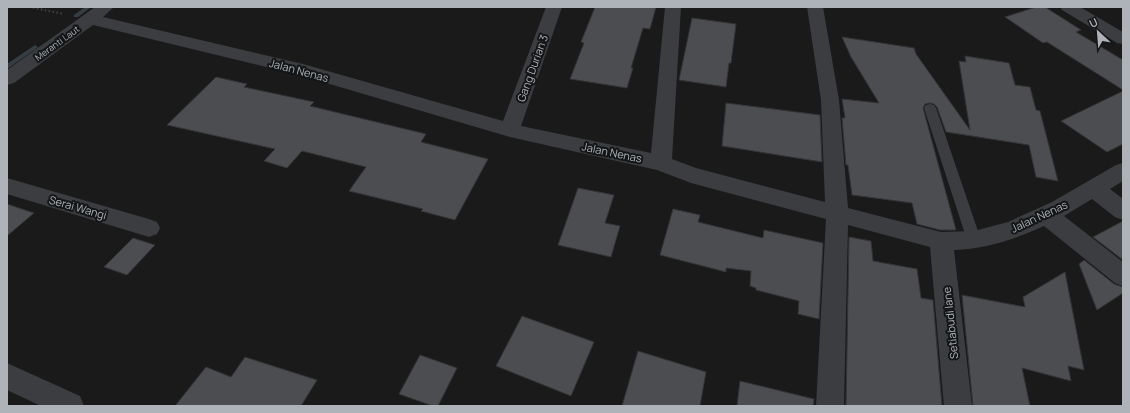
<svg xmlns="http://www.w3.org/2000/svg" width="1130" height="413" font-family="Manrope,sans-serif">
<rect width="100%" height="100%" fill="#1a1a1b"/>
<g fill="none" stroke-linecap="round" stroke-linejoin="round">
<!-- stream -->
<path fill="#353e43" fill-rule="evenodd" d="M85 7H91L78 17H74V15Z
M35 45 38 47 37 48 7 69V64Z"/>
</g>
<!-- building -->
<path fill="#4c4d50" stroke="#343437" d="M595 7H656L650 29 643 28 631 68H633L627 88 570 79 584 43 581 42Z
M1036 7H1045L1081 30 1076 32 1123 60V90L1047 42 1043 43 1005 17Z
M692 18 736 24 731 63H729L726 87 679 80Z
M842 37 914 48 916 54 970 130 959 61 966 62 965 56 1009 63 1015 85 1030 87 1036 110 1040 111 1058 181 1036 177 1029 145 946 132 937 107 934 104 930 103 925 104 923 108 956 230H940L917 224 912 203 852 195 848 165H846L842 118H845L842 99 879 103 851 57Z
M216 77 247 84 244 87 314 102 310 106 426 134 421 142 488 159 455 220 421 211 423 209 349 191 366 167 302 151 287 168 264 161 275 149 167 125Z
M1123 91V144L1107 152 1061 121Z
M726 103 820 115 822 162 722 146Z
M578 188 614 195 605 223 620 226 611 257 558 245Z
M7 204 34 213 7 236Z
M673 209 700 215 698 222 763 238 764 230 823 243 819 319 798 314 799 301 756 290V288L750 286 751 271 726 268V272L660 255Z
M1123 221V260L1093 237Z
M849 237 871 241 873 261 917 269 921 298 933 300 942 406H846Z
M133 238 155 245 127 275 104 267Z
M1084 260 1114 284 1123 287V293L1097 310 1079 264Z
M1065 272 1084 370 1068 366 1071 381 1022 368 1030 406H973L962 295 1025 307 1023 297Z
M522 316 594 342 571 396 496 366Z
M638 351 706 372 700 406H622Z
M420 355 457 368 438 406H433L399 394Z
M245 357 317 380 301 406H175L206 367 231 377Z
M740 381 814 399 813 406H737Z"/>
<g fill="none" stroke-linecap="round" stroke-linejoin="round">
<!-- path -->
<path stroke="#414447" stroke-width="2" stroke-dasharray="1.5 2.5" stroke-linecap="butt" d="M29 7 64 14"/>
<!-- service -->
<path fill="#3b3d40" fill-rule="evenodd" d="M930 104 934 105 936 108 981 240 979 244 974 246 969 244 967 240 924 108 926 105Z"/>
<!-- minor -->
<path fill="#3b3d40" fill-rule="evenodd" d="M95 7H114L103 17 303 64 503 121 546 7H562L521 126 651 153 665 7H681L672 159 696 168 825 202 821 100 807 7H823L839 100 848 208 941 232 974 231 1008 222 1052 202 1116 165 1123 163V181L1110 189 1123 199V220L1115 217 1092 199 1064 216 1123 262V286L1115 283 1044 226C1015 239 986 249 954 250L972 406H944L930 247 848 225 844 406H816L826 219 691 183 657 170 510 137 299 75 93 25 14 83 7 85V70Z
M1060 7H1080L1123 32V44L1117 43 1062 10Z
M7 178 149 219 157 222 160 228 157 234 149 237 7 194Z
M7 363 80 396 84 406H41L7 390Z"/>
</g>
<g text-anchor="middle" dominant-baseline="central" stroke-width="4" stroke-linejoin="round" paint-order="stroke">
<!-- far-street labels -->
<g font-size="9" fill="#adb3b9" stroke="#141516">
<text transform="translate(57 43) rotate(-36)">Meranti Laut</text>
</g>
<!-- street labels -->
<g font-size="11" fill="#adb3b9" stroke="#141516">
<text transform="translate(532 68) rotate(-70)">Gang Durian 3</text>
<text transform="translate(299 70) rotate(15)">Jalan Nenas</text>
<text transform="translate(612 152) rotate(12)">Jalan Nenas</text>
<text transform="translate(78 207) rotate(16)">Serai Wangi</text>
<text transform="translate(1039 216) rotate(-25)">Jalan Nenas</text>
<text transform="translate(950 323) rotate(-96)">Setiabudi lane</text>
</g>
</g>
<!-- border -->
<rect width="1130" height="413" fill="none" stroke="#adb3b9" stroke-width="16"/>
<!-- north arrow -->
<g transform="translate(1098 32) rotate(334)" stroke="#141516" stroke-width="3" paint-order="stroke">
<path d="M0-3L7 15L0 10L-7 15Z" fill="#adb3b9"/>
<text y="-6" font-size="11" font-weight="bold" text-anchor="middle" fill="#adb3b9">U</text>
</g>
</svg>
